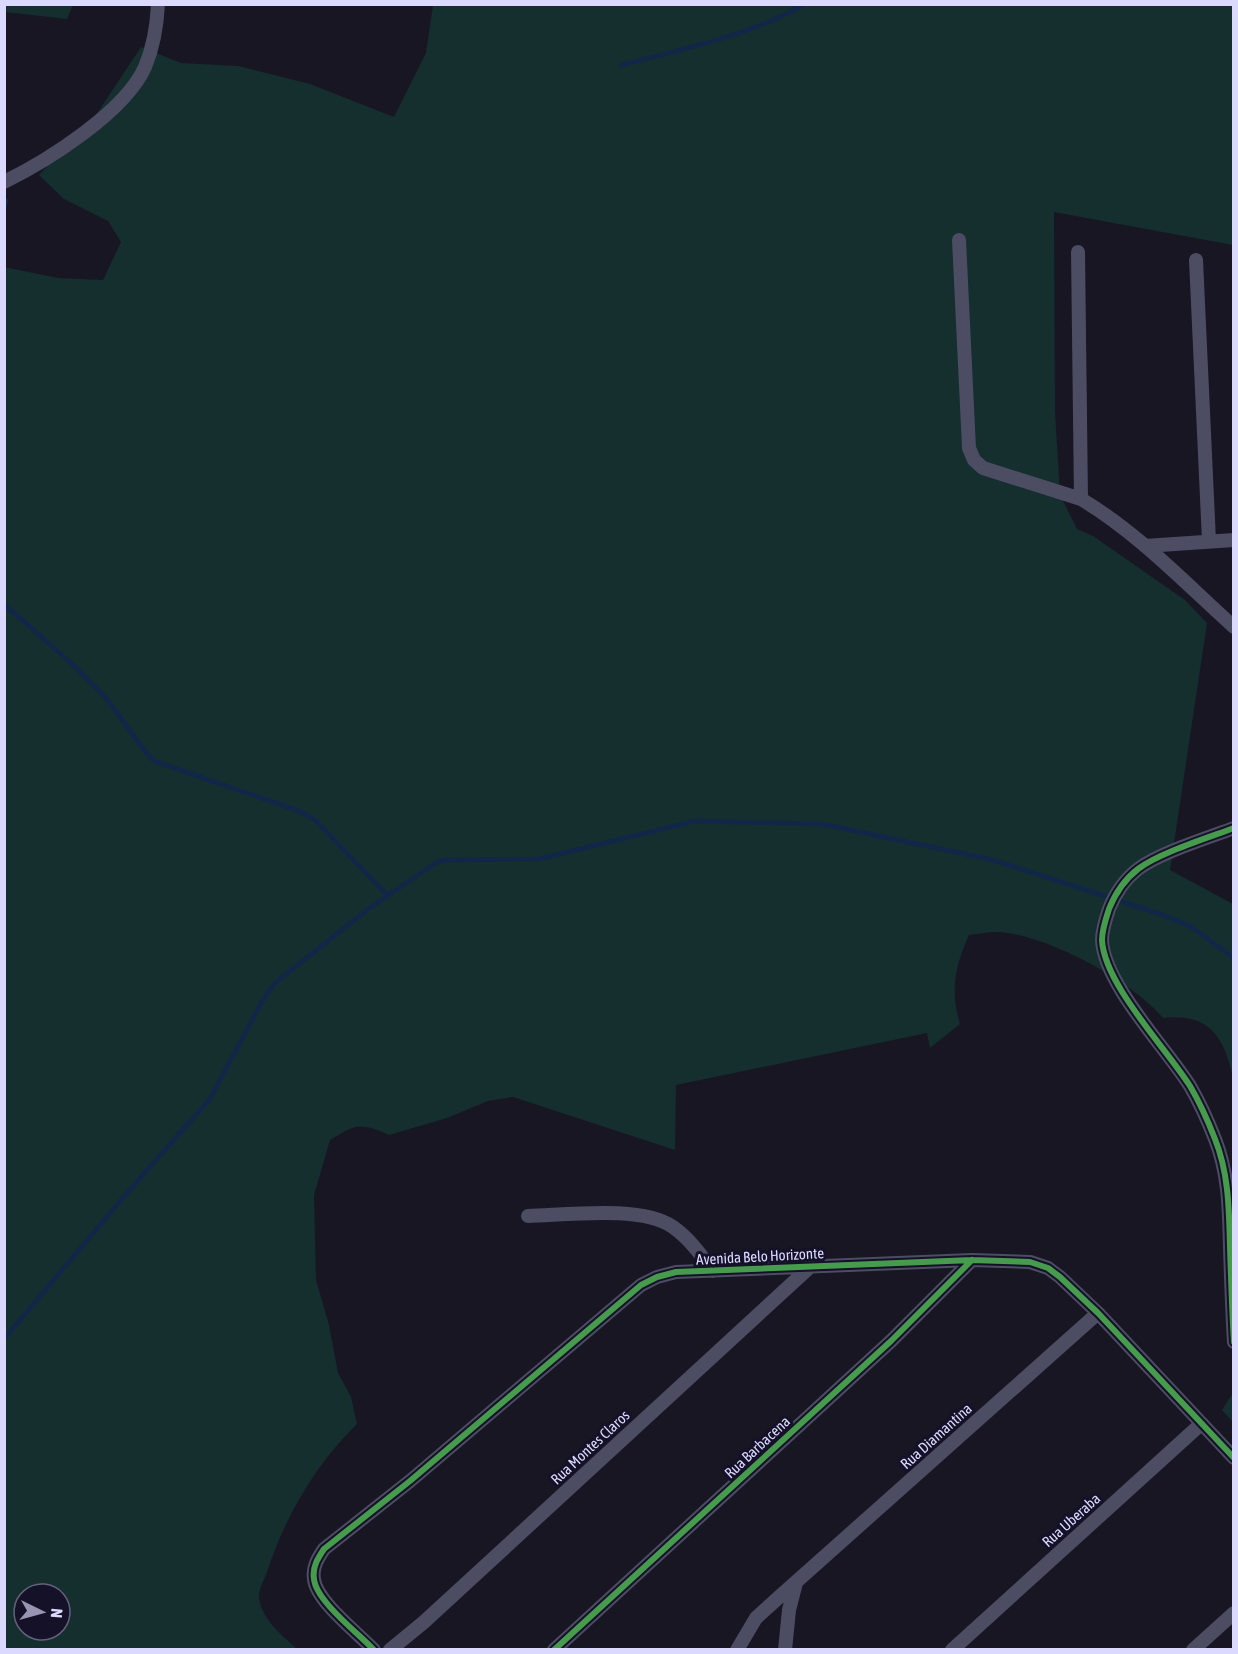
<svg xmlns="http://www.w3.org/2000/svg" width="1238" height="1654" font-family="'Asap Condensed',sans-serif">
<rect width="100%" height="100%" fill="#181623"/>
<!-- green -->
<path fill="#152e2e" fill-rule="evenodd" d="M4 5 5 4 73 5 67 19 5 12Z
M433 5H1233V245L1054 212 1055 412 1060 495 1077 529 1093 536 1185 600 1207 623 1170 870 1233 904V1078C1224 1036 1209 1013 1163 1018 1132 981 1046 934 997 932 988 932 978 934 969 935 955 966 950 991 960 1024L930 1048 927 1033 676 1085 675 1150 513 1097 488 1101 447 1118 389 1135C360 1122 356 1124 330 1140L314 1195 316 1280 329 1325 338 1373 351 1397 357 1424C315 1465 285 1517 267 1572 264 1580 258 1591 259 1598 262 1620 282 1635 297 1649H5L4 267 58 278 103 280 121 242 108 221 64 199 39 175 96 115 141 47 181 63 238 66 310 84 394 117 426 53ZM24 1594H60V1630H24Z
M1233 1393V1422L1222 1410Z"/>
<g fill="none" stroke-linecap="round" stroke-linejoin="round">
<!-- stream -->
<path stroke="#112749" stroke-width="4.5" d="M621 65C678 50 754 35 804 4
M4 208 6 201
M4 505V506
M4 604C37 634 73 662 103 695 122 716 134 741 154 761L299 811 315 820 388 896
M4 1339 127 1193 209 1100 264 998 275 983 368 909 437 862 447 860 539 859 695 821 822 824 993 860 1160 914 1190 926 1234 958"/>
<!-- minor -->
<path stroke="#4c4c63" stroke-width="14" d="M4 182C47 161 125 112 145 67 153 48 157 25 158 4
M959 240 969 448 974 460 983 468 1081 499C1138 533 1185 583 1234 627
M1078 252 1081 499
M1196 260 1209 541
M1145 546 1234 540
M1234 828C1207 838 1159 853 1138 869 1125 879 1115 894 1109 909 1106 918 1102 930 1102 940 1104 984 1166 1048 1190 1086 1200 1103 1208 1121 1215 1139 1229 1174 1229 1211 1230 1247 1231 1278 1232 1310 1234 1342
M528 1216C566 1215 642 1205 673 1227 690 1239 701 1255 713 1271
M374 1650C358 1633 316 1601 314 1579 312 1567 318 1558 324 1549L410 1481 641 1285 657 1277 676 1272 972 1260 1030 1262 1048 1268 1060 1277 1098 1313 1234 1458
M390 1650 424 1622 811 1266
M554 1650 891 1341 972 1260
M737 1650 756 1618 778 1598 1098 1313
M785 1650 789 1610 796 1583
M952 1650 1201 1424
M1193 1650 1234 1613"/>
<defs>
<path id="cycleway" d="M1234 828C1207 838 1159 853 1138 869 1125 879 1115 894 1109 909 1106 918 1102 930 1102 940 1104 984 1166 1048 1190 1086 1200 1103 1208 1121 1215 1139 1229 1174 1229 1211 1230 1247 1231 1278 1232 1310 1234 1342
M374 1650C358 1633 316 1601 314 1579 312 1567 318 1558 324 1549L410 1481 641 1285 657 1277 676 1272 972 1260 1030 1262 1048 1268 1060 1277 1098 1313 1234 1458
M554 1650 891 1341 972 1260"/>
</defs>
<!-- cycleway casing -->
<use href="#cycleway" stroke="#141128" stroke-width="10"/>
<!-- cycleway -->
<use href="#cycleway" stroke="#469c4c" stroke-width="6"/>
</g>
<g text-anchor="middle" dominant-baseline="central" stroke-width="6" stroke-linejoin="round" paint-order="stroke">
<!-- street labels -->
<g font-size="15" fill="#dcd9fe" stroke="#141128">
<text transform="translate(760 1256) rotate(-3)">Avenida Belo Horizonte</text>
<text transform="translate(936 1436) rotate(-42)">Rua Diamantina</text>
<text transform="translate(590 1447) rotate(-43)">Rua Montes Claros</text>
<text transform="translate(757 1447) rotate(-43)">Rua Barbacena</text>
<text transform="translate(1071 1520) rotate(-42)">Rua Uberaba</text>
</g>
</g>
<!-- border -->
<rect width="1238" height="1654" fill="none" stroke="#dcd9fe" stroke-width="12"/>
<!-- north arrow -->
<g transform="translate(42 1612) rotate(95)"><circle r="28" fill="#141128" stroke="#64617e" stroke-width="1.5"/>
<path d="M0-4.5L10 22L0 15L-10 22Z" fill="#9795b1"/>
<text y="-9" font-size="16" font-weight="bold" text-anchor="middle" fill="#dcd9fe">N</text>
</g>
</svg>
